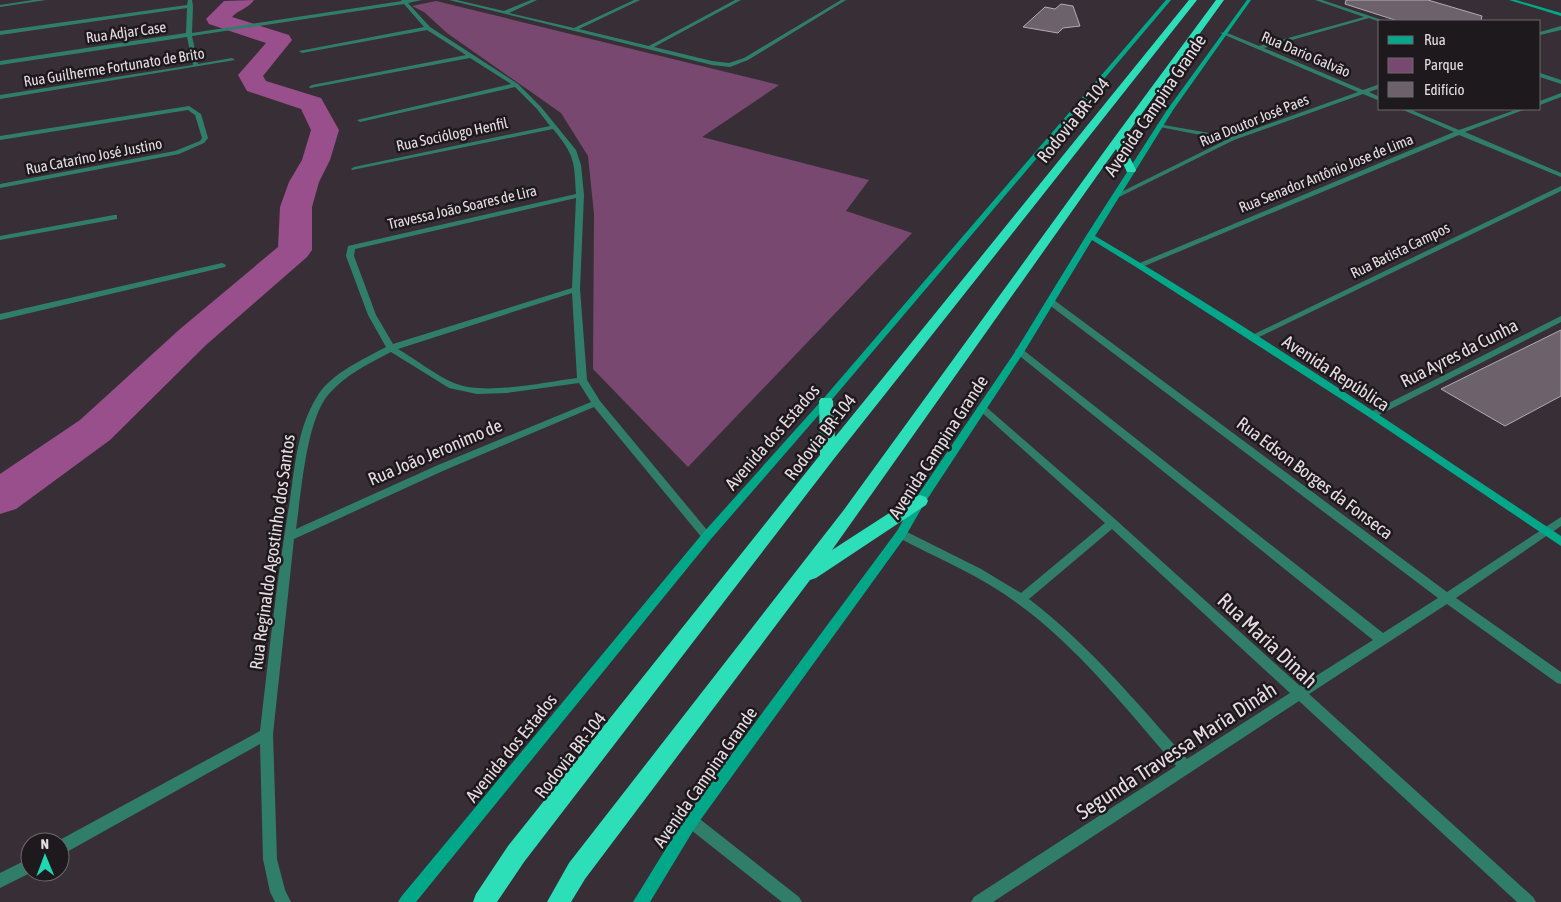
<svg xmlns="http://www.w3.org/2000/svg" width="1561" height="902" font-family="'Asap Condensed',sans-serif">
<rect width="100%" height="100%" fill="#382f36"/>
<!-- green -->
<path fill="#794870" d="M436 1 779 85 702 137 869 180 846 211 912 233 688 467 593 369 594 214 588 156 561 113 447 33 424 12 412 6Z"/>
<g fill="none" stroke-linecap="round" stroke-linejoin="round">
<!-- river -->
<path fill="#984f8b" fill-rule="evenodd" d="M254 0C249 8 238 10 232 17L289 35 292 40 263 76 266 81 321 98 339 130 330 160 319 182 312 207V250L307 257 206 345 110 440 16 509 0 514V474L80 420 180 329 278 247 280 207 289 182 302 160 311 130 301 109 247 91 238 75 266 43 209 24 206 19 224 1Z"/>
</g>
<!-- building -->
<path fill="#6d626b" stroke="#b5a9b2" d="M1346 0H1428L1482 16 1481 21H1398L1345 4Z
M1061 4 1073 6 1080 26 1063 28 1058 33 1023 27 1045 7 1055 9Z
M1561 330V396L1505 426 1441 389Z"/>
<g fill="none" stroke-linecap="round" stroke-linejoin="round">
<!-- street -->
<path fill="#307e6a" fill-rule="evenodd" d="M33 0H46L0 7V5Z
M188 0H192L193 6 192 33 402 1 401 0H422L408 3 430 27 518 84 541 107 576 150 581 165 584 195 580 289 587 380 600 401 712 536 711 539H703L594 407 445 470 294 539 273 734 277 859 285 890 291 902H275L270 892 263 859 260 744 65 853 60 855V842H56L260 731C269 654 277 577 290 500 295 464 298 426 318 395 332 373 364 359 386 347L368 315 346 256 348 246 576 194C574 160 575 156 553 129L352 170 351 169 354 167 550 126 537 109 515 87 360 122 357 120 511 84 470 58 310 88 309 87 312 85 466 55 427 30 302 53 299 51 424 27 404 4 192 36 198 64 232 58 235 60 0 99V95L193 65 187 37 0 65V61L186 33 187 8 0 35V31L187 5ZM576 198 572 288 393 344 376 315 354 256 355 249ZM572 293 577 378C545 382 484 396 454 383 437 376 415 359 398 349ZM391 352 449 388 477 394 507 393 579 383 591 402 438 465 296 529C301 495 306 421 328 395 345 375 368 364 391 352Z
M449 0H457L504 11 531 0H537L509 13 574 28 634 0H640L579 29 649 46 735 0H741L654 47 712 61 729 63 744 58 841 0H846L748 60 730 67 712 65Z
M1315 0H1322L1385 21 1380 22 1369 18 1264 48 1363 90 1380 84V88L1369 92 1380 97V101L1363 94 1234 140 1115 199H1111V197L1226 140 1160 127 1157 125 1158 124 1232 137 1358 92 1220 33 1225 32 1259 46 1364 17Z
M1561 26V30L1540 35V32Z
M1540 73 1561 80V84L1540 77Z
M1561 93V97L1540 105V101Z
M189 106 201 114 208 138 204 143 179 154 0 188V184L175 151 200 141 202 138 195 115 188 110 0 140V136Z
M1401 109H1409L1459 130 1518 109H1526L1465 132 1561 173V177L1459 135 1142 267H1139L1135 265 1454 132Z
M1561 186V191L1255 339H1249L1248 337Z
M114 215H117V219L0 240V236Z
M222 263 226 265 225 267 0 320V314Z
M1048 300H1054L1447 592 1561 517V526L1456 598 1561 672V684L1557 683 1447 604 1309 694 1533 897 1536 902H1517L1299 701 993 902H971L974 897 1176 766C1126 709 1079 648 1017 603 981 576 937 558 897 537L896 534 897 531H905L981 569 1021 593 1105 523 979 410 977 408 979 406H985L1116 520 1300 686 1373 640 1016 353 1015 351 1016 349H1022L1383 633 1438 598 1048 304ZM1112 529 1290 693 1187 759C1137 703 1089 645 1029 599Z
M1561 316V322L1375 417H1369L1367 415 1369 413Z
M691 814 696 816 799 897 802 902H782L686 826 684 821 686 816Z
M30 858V872H32L0 888V873Z"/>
<!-- secondary -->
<path fill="#00a889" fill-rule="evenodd" d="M1166 0H1171L829 403 711 539 416 902H398L401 897 703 533 823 399Z
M1247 0H1251L1173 110 1095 236C1254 329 1407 434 1561 536V546L1369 417 1136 267 1092 240 1024 352 924 504 905 537 696 826 650 902H633L686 816 897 531 916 498 1015 352 1086 236 1167 110Z
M1509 0H1516L1561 13V16Z"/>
<!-- highway -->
<path fill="#2cdfb8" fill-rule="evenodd" d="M1189 0H1197L833 460 524 862 497 902H473L476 894 508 846 820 455 819 401 821 398H831L833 401 835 437Z
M1216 0H1224L1122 141 1136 170 1135 172H1127L1116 149 832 550 914 497 920 495 926 497 928 501 926 505 816 578 810 580 585 879 571 902H547L569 863 843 511 1114 138Z"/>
</g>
<g text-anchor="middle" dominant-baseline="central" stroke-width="5" stroke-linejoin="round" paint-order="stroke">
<!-- far-street labels -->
<g font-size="15" fill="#e4dee3" stroke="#1d191c">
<text transform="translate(126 32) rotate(-8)">Rua Adjar Case</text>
<text transform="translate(1306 54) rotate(23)">Rua Dario Galvão</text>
<text transform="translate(114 67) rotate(-9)">Rua Guilherme Fortunato de Brito</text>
<text transform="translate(1254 120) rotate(-22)">Rua Doutor José Paes</text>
<text transform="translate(452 134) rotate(-12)">Rua Sociólogo Henfil</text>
<text transform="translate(94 156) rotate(-11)">Rua Catarino José Justino</text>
<text transform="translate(1326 173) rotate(-22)">Rua Senador Antônio Jose de Lima</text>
<text transform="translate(462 207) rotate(-13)">Travessa João Soares de Lira</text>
<text transform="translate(1400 250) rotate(-26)">Rua Batista Campos</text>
</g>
<!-- street labels -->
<g font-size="18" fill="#e4dee3" stroke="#1d191c">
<text transform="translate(1155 105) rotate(-56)">Avenida Campina Grande</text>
<text transform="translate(1073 120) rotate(-51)">Rodovia BR-104</text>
<text transform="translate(1459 353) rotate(-27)">Rua Ayres da Cunha</text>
<text transform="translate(1336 373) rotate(33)">Avenida República</text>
<text transform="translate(772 437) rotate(-49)">Avenida dos Estados</text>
<text transform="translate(820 437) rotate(-52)">Rodovia BR-104</text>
<text transform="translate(938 447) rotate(-57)">Avenida Campina Grande</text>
<text transform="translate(435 452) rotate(-23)">Rua João Jeronimo de</text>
<text transform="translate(1315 478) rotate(37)">Rua Edson Borges da Fonseca</text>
<text transform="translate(272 552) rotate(-82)">Rua Reginaldo Agostinho dos Santos</text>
<text transform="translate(511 748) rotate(-51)">Avenida dos Estados</text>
<text transform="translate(570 755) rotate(-52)">Rodovia BR-104</text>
<text transform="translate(705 777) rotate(-55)">Avenida Campina Grande</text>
</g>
<!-- near-street labels -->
<g font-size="21" fill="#e4dee3" stroke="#1d191c">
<text transform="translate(1268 640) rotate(43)">Rua Maria Dinah</text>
<text transform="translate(1176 750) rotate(-33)">Segunda Travessa Maria Dináh</text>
</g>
</g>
<!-- legend -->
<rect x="1378" y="20" width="162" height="90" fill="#1d191c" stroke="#6d686c"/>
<rect x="1388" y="36" width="25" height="8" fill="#00a889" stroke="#6d686c"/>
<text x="1424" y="45" font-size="15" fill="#e4dee3">Rua</text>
<rect x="1388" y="58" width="25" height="15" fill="#794870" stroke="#6d686c"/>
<text x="1424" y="70" font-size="15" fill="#e4dee3">Parque</text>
<rect x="1388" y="82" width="25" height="15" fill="#6d626b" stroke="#6d686c"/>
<text x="1424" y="95" font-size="15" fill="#e4dee3">Edifício</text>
<!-- north arrow -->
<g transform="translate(45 857) rotate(359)"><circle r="24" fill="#1d191c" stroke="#6d686c"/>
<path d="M0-4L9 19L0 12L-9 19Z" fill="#21d5b0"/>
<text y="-8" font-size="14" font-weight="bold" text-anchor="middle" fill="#e4dee3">N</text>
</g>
</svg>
